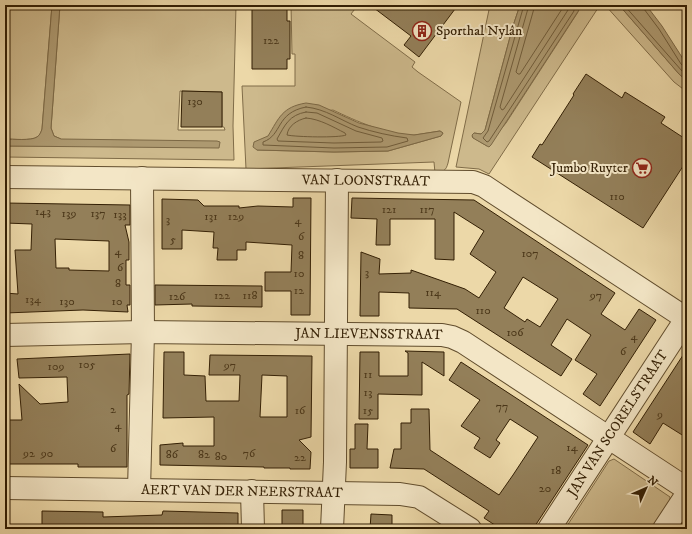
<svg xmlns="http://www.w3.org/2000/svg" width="692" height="534" font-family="'IM FELL DW Pica',serif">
<rect width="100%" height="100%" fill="#ecd8a8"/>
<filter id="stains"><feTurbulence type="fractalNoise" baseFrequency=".005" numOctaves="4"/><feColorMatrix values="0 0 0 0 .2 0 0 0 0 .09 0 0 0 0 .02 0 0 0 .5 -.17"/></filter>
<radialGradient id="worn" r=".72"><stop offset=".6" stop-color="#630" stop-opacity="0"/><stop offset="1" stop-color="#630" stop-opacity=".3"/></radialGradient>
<!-- green -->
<path fill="#cdb98c" stroke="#806c48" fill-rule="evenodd" d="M5 5H52L42 129C41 132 40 135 37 137 31 141 13 139 5 139Z
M60 5H236L233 126 234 160 5 157V146H59L61 139 54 136 51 128ZM180 91 222 92V127H224L225 130H178Z
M291 5H358L351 14 415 62 412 67 418 72 461 102 448 163C446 171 443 172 435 173L434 162 246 169 242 86H295V54H292ZM333 110C354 120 391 137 415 135 423 134 432 132 440 131L443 133 441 136 388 151 334 152 257 150 268 137 281 116Z
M490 5H520L513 26 485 130 481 134 474 133 472 137 487 146 506 123 578 12V8L577 5H600L489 174 479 169 456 167Z
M605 5H619L679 74 687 81V92L674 82Z
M614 459 670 497V501L652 529H565L609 461Z"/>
<!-- water -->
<path fill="#ad9970" stroke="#7c6845" d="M52 5H60L51 128 54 136 61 139 217 141 220 142 219 148 5 146V139C13 139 31 141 37 137 40 135 41 132 42 129Z
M520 5H577L579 10 491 145 489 147 487 146 473 138 472 135 474 133 481 134 485 130 513 26Z
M619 5H646L662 26 687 65V81L679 74Z
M306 103 319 105 359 123 398 133 414 135 440 131 443 133 441 136 388 151 334 152 257 150 253 147 254 142 268 136C279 118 282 107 306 103Z"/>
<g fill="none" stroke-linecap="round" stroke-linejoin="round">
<!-- shore -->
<path stroke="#705c3a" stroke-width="1" d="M524 5 488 131 483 138 487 142 489 141 574 11 573 5
M529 5 500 107 502 110 504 109 568 10V5
M535 5 516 72 518 74H520L562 9V5
M624 5 682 71 687 75
M643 5 644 9 659 29 681 64 684 67H687
M306 107C326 109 340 120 358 127 373 132 391 136 407 138L408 141 387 147 334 148 263 145V142C283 135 275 113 306 107Z
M306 112 317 113 356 131 382 138 383 141 381 142 334 143 278 141 277 139C285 125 289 115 306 112Z
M306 118C320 119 333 127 345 133L346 135C339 138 296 137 287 135 288 126 297 120 306 118Z"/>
</g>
<!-- building -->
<path fill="#937f59" stroke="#331f04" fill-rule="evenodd" d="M252 5H287V21H290V59H287V69H252Z
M370 5H458L419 57 404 45 411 36Z
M586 74 622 98 625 92 665 117 661 123 687 140V160L643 228 532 157 540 144 542 145 574 95 573 94Z
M182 91 222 92V127H181Z
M293 198H311L310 315H291V291H265V272H291L292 245 246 242V250H237V260H217L218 248H213L214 232 182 230V249H162V199L198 200 204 206H239V208L258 206 293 207Z
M352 198 474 200 615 293 601 314 625 330 639 309 656 320 600 406 583 394 597 374 575 360 591 335 567 319 551 345 572 359 561 376 457 309 409 308V293L379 292V316H360L361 252 380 259 379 274 411 273V270L465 289 479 298 496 272 470 254 484 231 454 212V260L435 259V219H390V245H376L377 219 351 218ZM523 277 558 299 540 327 527 319 525 322 504 308Z
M5 203 130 205V225H125L129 242V260H126V285H130V305H127L128 312 83 310 5 313V293L18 294 15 250H31L32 224 5 223ZM55 239 109 241V271L69 270V268H56Z
M155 285 262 286V307L192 306V304L155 305Z
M687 349V438L663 423 650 444 633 432Z
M405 351 444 352V376L422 362V395L378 394V419H359L360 352H379V376H408V353Z
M164 352H184V375L205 376 206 401H239L240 375H209L210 355 312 356 311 437 299 440 311 452 310 469H290V468H264V467L160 465V445L183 443V446H214V417L163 418ZM262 375 287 376V417H260Z
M130 354 129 394 127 395V467H78V464H5V422H9V420H22L19 384 40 404 68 402 67 377 19 378 17 359Z
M461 362 588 445 533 529H501L484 518 489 511 424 469 390 468 394 449H401V423H411V409H429L430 450 499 495 513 475 538 437 510 419 496 440 500 443 490 458 474 448 480 438 461 426 480 400 449 380Z
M355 424H368L367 449H378V468H350V449H355Z
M282 510H303V529H282Z
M42 511 103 512V517L162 515 163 511 238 513V529H42Z
M371 514 392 515V529H370Z"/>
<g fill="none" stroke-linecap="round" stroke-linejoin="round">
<defs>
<g id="minor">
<path id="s1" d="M5 177 473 182 484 186 493 192 687 319"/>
<path id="s2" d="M5 335 143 332 442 335 452 337 463 342 687 489"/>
<path id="s3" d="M5 488 400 494 419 497 470 529"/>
<path d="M139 490 143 332 142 178"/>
<path d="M252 491 253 529"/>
<path d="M332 529 335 462 337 180"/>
<path id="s4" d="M549 529 686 319"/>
<path d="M664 529 687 494"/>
</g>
</defs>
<!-- minor casing -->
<use href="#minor" stroke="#614d2d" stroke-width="24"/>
<!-- minor -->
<use href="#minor" stroke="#f3e6c6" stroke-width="22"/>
</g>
<!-- icons -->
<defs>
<symbol id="building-ring" viewBox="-11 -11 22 22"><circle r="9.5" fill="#f3e6c6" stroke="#8f2418" stroke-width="1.5"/><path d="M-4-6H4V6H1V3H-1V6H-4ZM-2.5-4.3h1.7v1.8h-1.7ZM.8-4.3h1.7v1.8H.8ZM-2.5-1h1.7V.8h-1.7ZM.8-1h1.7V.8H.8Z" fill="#8f2418"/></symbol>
<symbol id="supermarket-ring" viewBox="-11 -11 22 22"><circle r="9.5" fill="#f3e6c6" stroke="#8f2418" stroke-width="1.5"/><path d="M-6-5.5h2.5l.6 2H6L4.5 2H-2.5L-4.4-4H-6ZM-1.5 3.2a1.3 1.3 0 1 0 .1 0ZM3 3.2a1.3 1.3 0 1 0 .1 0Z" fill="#8f2418"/></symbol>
</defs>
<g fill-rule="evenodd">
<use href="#building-ring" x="411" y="20" width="22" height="22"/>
<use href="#supermarket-ring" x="631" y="157" width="22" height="22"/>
</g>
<g text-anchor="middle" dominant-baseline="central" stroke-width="4" stroke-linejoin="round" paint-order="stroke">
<!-- number labels -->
<g font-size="12" fill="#4b3719">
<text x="271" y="40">122</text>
<text x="195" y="101">130</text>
<text x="617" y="196">110</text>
<text x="389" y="209">121</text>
<text x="427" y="209">117</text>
<text x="43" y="211">143</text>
<text x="69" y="213">139</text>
<text x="98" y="213">137</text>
<text x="120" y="214">133</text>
<text x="211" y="216">131</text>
<text x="236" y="216">129</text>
<text x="168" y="219">3</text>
<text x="298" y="220">4</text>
<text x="301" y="236">6</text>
<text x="173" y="239">5</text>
<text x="118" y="251">4</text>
<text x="530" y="253">107</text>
<text x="301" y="255">8</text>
<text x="120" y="267">6</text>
<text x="367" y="272">3</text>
<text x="299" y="273">10</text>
<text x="118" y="283">8</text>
<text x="299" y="290">12</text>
<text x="433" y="292">114</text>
<text x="222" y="295">122</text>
<text x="250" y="295">118</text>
<text x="596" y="295">97</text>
<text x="177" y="296">126</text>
<text x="33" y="299">134</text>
<text x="67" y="301">130</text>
<text x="117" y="301">10</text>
<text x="483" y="310">110</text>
<text x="515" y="332">106</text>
<text x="634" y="336">4</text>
<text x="623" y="351">6</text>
<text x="87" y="364">105</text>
<text x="230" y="365">97</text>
<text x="56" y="366">109</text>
<text x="368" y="374">11</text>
<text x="368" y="392">13</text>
<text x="502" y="406">77</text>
<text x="113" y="409">2</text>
<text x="300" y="410">16</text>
<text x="368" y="410">15</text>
<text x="660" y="414">9</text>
<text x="118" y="425">4</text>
<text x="572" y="447">14</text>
<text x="113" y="448">6</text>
<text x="29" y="453">92</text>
<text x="47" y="453">90</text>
<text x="249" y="453">76</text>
<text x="172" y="454">86</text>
<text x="204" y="454">82</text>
<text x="221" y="456">80</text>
<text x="300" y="457">22</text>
<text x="556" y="470">18</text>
<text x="545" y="488">20</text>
</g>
<!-- poi labels -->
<g font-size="14" fill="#331f04" stroke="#f3e6c6" text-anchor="start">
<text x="436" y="31">Sporthal Nylân</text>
<text x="628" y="168" text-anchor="end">Jumbo Ruyter</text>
</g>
<!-- street labels -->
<g font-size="14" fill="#331f04" stroke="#f3e6c6">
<text stroke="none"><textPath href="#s1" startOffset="361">VAN LOONSTRAAT</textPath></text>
<text stroke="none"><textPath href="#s2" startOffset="364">JAN LIEVENSSTRAAT</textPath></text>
<text stroke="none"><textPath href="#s4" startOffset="126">JAN VAN SCORELSTRAAT</textPath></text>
<text stroke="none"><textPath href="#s3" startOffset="237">AERT VAN DER NEERSTRAAT</textPath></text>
</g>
</g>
<!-- margin -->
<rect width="692" height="534" fill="none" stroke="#ecd8a8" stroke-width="20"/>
<rect x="6" y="6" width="680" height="522" fill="none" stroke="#331f04" stroke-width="2"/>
<rect x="10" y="10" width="672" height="514" fill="none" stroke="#331f04"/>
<!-- north arrow -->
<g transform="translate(646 488) rotate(45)" stroke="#f3e6c6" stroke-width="3" paint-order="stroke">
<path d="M0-3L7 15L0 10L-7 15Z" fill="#331f04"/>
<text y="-6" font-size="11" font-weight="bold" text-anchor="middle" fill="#331f04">N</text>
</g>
<rect width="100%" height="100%" filter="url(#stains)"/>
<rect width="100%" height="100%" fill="url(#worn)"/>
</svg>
